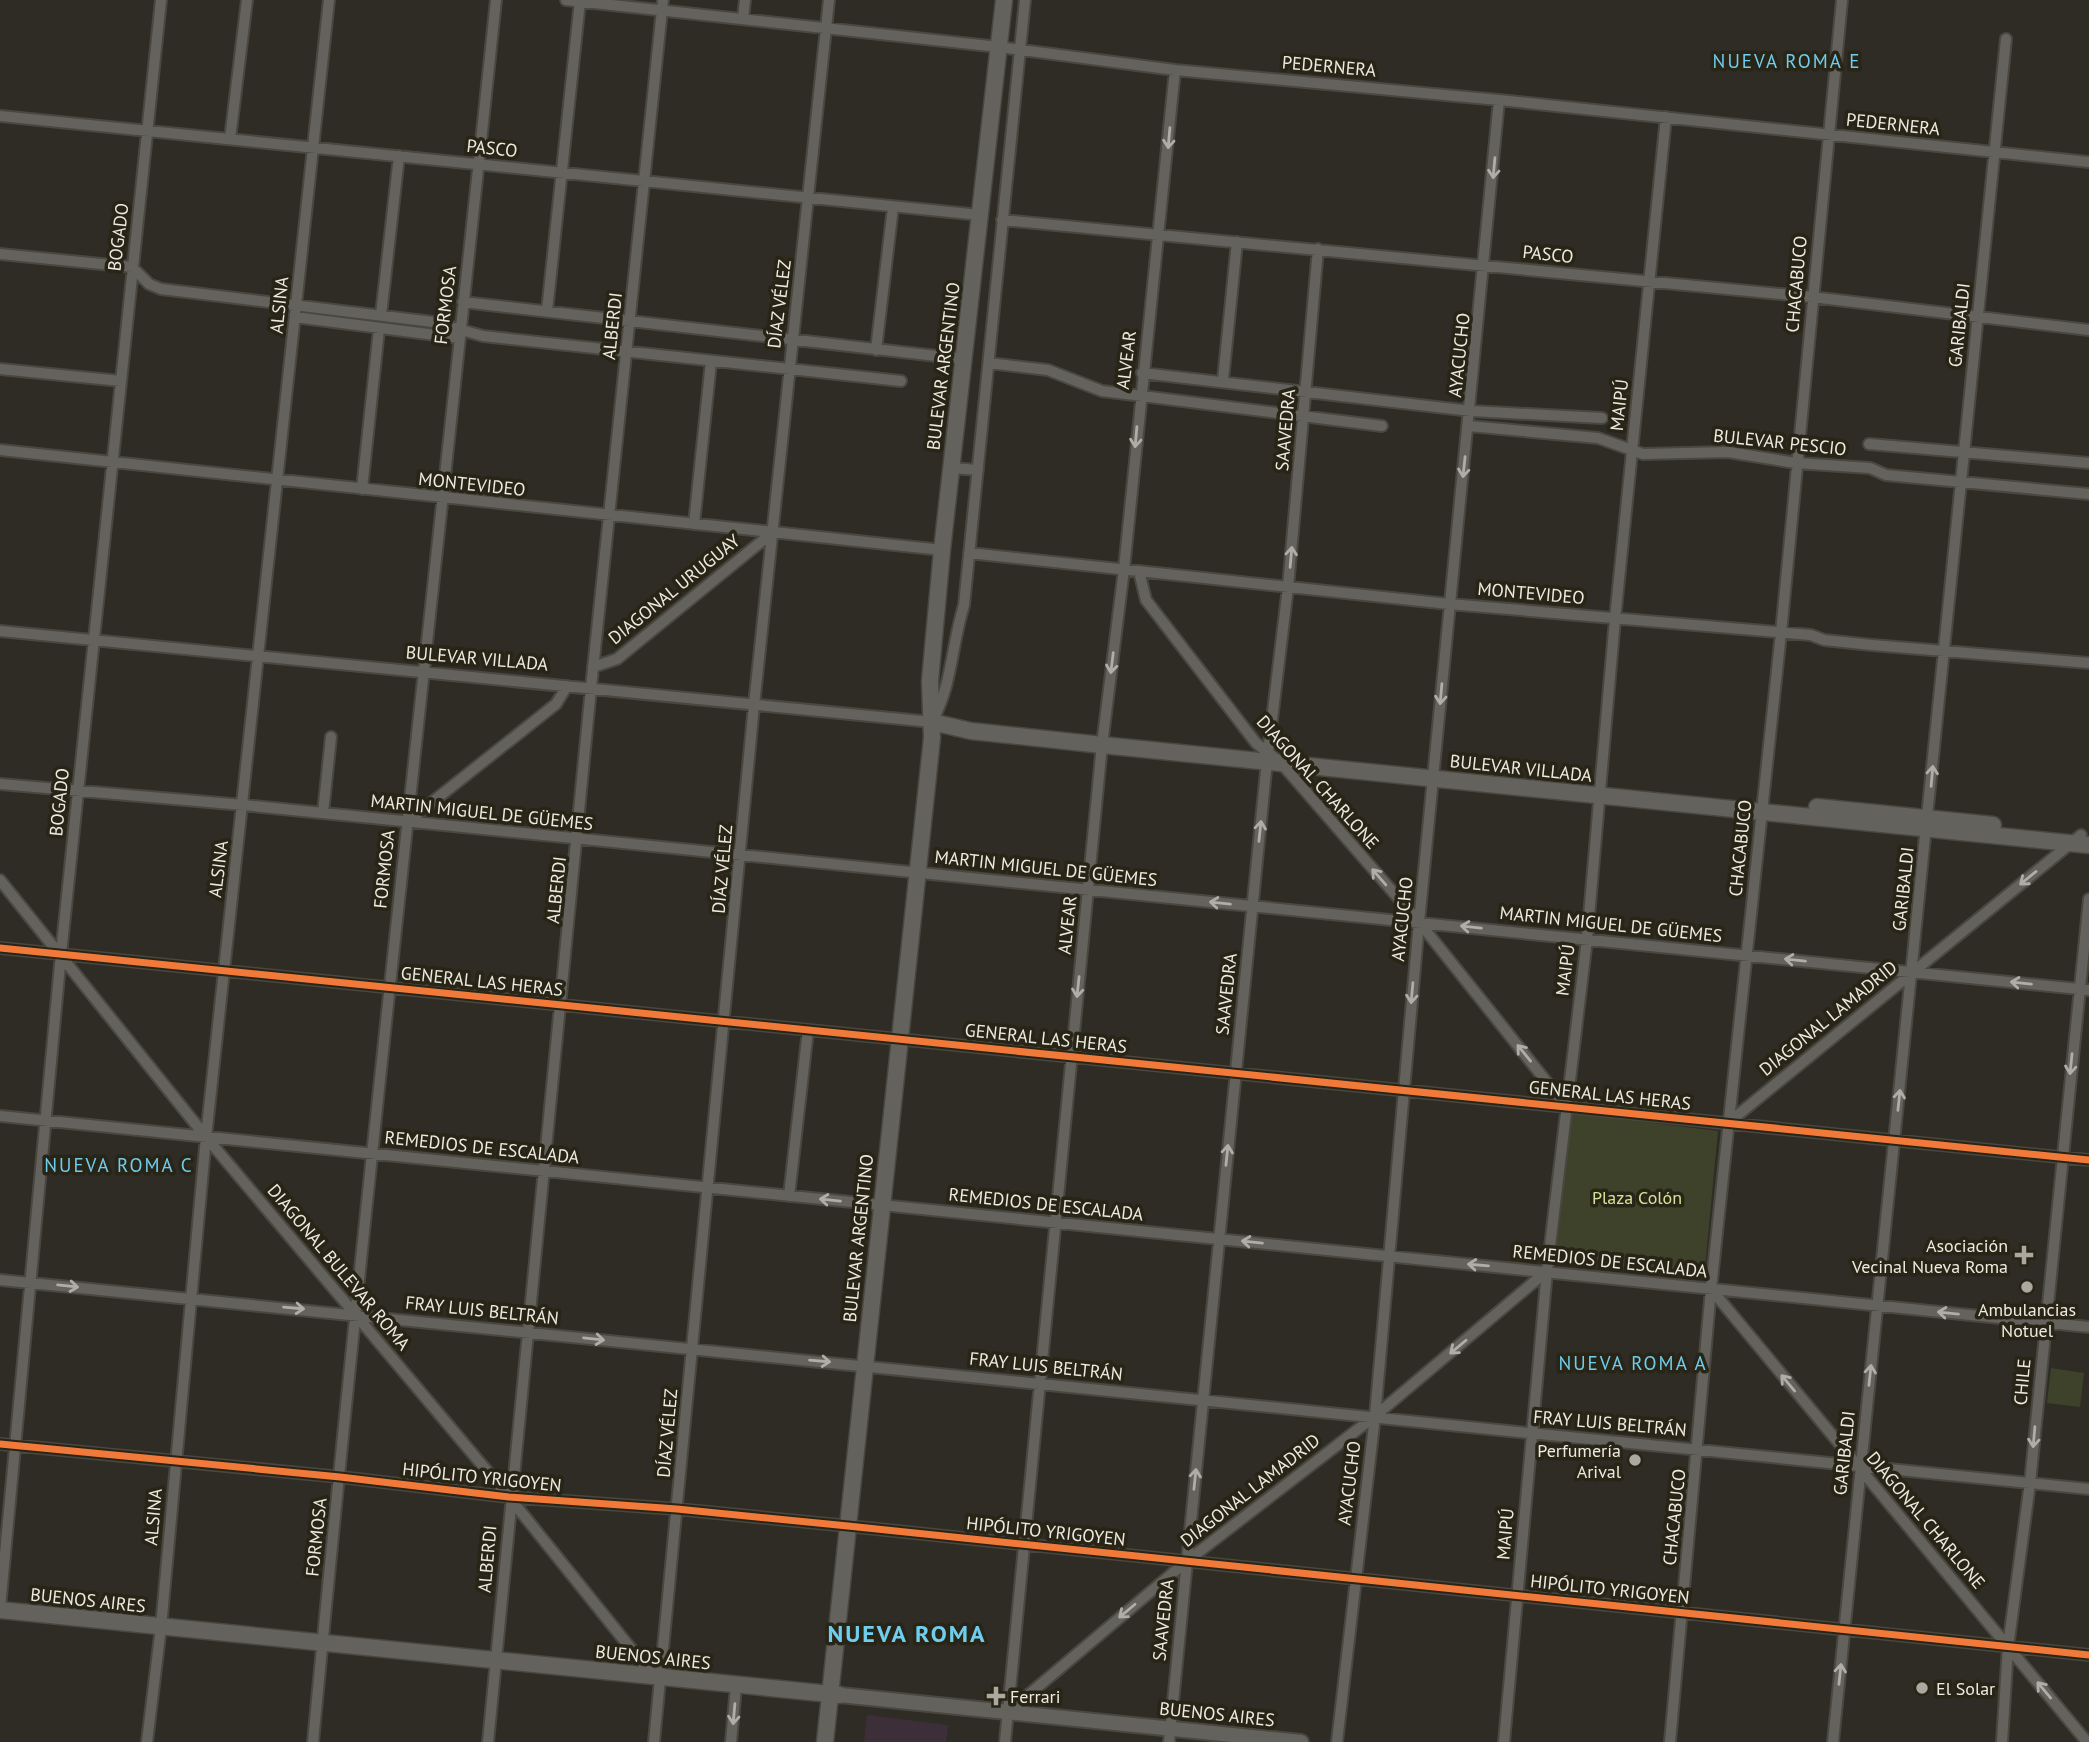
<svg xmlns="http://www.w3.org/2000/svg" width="2089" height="1742" font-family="'PT Sans',sans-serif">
<rect width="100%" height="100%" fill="#2e2c24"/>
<!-- education -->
<path fill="#3d2f3a" d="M867 1715 948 1725 946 1742H864Z"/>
<!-- green -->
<path fill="#3e422b" d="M1572 1113 1718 1131 1704 1278 1555 1262Z
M2051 1368 2084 1373 2080 1407 2047 1403Z"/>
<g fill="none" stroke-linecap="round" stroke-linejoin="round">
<defs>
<path id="minor" d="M566 0 999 47 1175 70 1499 100 2089 162
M743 19 745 0
M0 116 980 215
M230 139 247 0
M1002 220 1812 297 2089 330
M0 254 132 267 149 284 161 289 433 322 483 336 901 381
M463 302 963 359
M547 311 580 1
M381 315 399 156
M295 317 459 338
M876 350 893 207
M989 363 1048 370 1102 391 1382 426
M0 369 121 381
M1142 373 1471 411 1602 418
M1223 380 1237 242
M1469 426 1598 438 1643 454 1728 452 1796 463 1870 468 1886 475 2089 494
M1869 444 2089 463
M0 450 942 550
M951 468 978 470
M362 489 379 329
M694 524 711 362
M969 553 1449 604 1811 635 1824 640 1872 645 2089 663
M1139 571 1146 600 1256 743 1281 763 1419 922 1566 1106
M0 631 932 722C953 682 951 647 964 605L1025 0
M593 667 617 659 773 532
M0 784 243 805 2089 990
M323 813 331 737
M407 822 556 704 567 686
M0 880 206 1137 509 1497 653 1676
M0 948 2089 1160
M0 1116 2089 1327
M1728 1123 2081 835
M789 1196 808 1030
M0 1280 2089 1489
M1711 1289 2087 1742
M0 1444 340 1477 509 1497 677 1509 848 1526 2089 1655
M0 1608 61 954 161 0
M1008 1712 1187 1561 1375 1416 1547 1271
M147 1742 161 1627 206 1137 329 0
M313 1742C368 1161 435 581 496 0
M488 1742 591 688 663 0
M654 1742 754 705 829 0
M731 1742 736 1686
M1005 1742 1102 745 1124 569 1175 70
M1169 1742 1267 761 1288 587 1318 249
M1337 1742 1375 1416 1419 922 1499 100
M1504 1742 1547 1271 1587 939 1615 619 1666 117
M1670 1742 1711 1289 1781 633 1842 0
M1833 1742 2006 39
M2002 1742 2008 1647 2030 1483 2089 899"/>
<path id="tertiary" d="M840 1695 1301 1742"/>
<path id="secondary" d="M932 722 971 731 1102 745 2089 845
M1817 807 1993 825
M0 1610 840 1695
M825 1742 932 738 930 681 942 550 1004 0"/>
</defs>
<!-- minor casing -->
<use href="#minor" stroke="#494740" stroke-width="14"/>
<!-- tertiary casing -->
<use href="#tertiary" stroke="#494740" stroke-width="18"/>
<!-- secondary casing -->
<use href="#secondary" stroke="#494740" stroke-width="19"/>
<!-- minor -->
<use href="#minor" stroke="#64625c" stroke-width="10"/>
<!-- tertiary -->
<use href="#tertiary" stroke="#64625c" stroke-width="14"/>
<!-- secondary -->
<use href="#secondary" stroke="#64625c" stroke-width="16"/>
<defs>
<path id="cycleway" d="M0 948 2089 1160
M0 1444 340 1477 509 1497 677 1509 848 1526 2089 1655"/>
</defs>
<!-- cycleway casing -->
<use href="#cycleway" stroke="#282416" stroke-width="11"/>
<!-- cycleway -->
<use href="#cycleway" stroke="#f17a3a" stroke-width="7"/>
</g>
<!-- one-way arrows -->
<defs><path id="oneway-shaft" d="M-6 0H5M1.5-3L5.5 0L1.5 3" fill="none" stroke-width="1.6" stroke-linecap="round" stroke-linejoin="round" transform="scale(1.75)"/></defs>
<g stroke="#afada5">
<use href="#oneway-shaft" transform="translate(1169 138) rotate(95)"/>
<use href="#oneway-shaft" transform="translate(1494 168) rotate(95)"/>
<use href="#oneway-shaft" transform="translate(1136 437) rotate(95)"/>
<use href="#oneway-shaft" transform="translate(1464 467) rotate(96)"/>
<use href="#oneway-shaft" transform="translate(1291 557) rotate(-85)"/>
<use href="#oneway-shaft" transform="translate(1112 663) rotate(97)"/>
<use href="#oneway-shaft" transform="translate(1441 694) rotate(95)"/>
<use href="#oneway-shaft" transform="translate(1932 776) rotate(-85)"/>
<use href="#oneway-shaft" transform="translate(1260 831) rotate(-84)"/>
<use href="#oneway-shaft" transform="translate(1379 877) rotate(-131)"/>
<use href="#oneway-shaft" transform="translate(2028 878) rotate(141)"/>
<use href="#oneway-shaft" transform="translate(1220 903) rotate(-174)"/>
<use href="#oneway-shaft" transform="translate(1471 927) rotate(-174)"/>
<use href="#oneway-shaft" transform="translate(1795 960) rotate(-174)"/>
<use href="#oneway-shaft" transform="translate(2021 983) rotate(-174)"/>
<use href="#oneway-shaft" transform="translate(1078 987) rotate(96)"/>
<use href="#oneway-shaft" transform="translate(1412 993) rotate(95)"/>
<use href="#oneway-shaft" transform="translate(1524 1053) rotate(-129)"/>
<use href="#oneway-shaft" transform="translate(2071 1064) rotate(96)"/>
<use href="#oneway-shaft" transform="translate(1899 1100) rotate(-84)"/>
<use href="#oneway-shaft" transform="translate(1227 1155) rotate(-84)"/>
<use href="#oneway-shaft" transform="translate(830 1200) rotate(-174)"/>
<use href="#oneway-shaft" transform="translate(1252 1242) rotate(-174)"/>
<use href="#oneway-shaft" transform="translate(1478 1265) rotate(-175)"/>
<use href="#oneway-shaft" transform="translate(68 1286) rotate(6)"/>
<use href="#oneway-shaft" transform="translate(294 1308) rotate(5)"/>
<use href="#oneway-shaft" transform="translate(1948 1313) rotate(-174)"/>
<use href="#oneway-shaft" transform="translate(594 1339) rotate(6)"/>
<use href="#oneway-shaft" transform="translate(1458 1347) rotate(140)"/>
<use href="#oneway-shaft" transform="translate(820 1361) rotate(5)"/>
<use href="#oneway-shaft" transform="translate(1870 1375) rotate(-84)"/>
<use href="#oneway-shaft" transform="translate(1788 1383) rotate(-130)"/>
<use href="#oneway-shaft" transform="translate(2034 1437) rotate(95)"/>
<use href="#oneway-shaft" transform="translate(1195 1479) rotate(-84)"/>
<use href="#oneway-shaft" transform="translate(1127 1611) rotate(140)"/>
<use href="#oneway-shaft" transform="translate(1840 1674) rotate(-84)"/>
<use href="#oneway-shaft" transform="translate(2044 1690) rotate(-130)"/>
<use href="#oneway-shaft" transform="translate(734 1714) rotate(95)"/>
</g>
<!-- markers -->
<g fill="#aaa89f" stroke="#282416" stroke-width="2.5">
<path d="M2020.5 1244.5h7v7h7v7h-7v7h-7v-7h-7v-7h7z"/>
<circle cx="2027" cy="1287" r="7"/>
<circle cx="1635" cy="1460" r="7"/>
<circle cx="1922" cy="1688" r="7"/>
<path d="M992.5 1685.5h7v7h7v7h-7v7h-7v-7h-7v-7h7z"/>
</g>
<g text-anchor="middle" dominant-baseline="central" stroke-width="7" stroke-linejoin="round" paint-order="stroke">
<!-- street labels -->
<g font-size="18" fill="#edebe1" stroke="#282416">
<text transform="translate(1329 66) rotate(5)">PEDERNERA</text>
<text transform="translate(1893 124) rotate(6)">PEDERNERA</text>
<text transform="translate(492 148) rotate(6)">PASCO</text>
<text transform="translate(118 237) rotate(-83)">BOGADO</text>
<text transform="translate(1548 254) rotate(6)">PASCO</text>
<text transform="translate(1796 284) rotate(-85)">CHACABUCO</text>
<text transform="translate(779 304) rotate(-83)">DÍAZ VÉLEZ</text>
<text transform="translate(279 305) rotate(-84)">ALSINA</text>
<text transform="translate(445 305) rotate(-83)">FORMOSA</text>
<text transform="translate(1959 325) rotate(-84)">GARIBALDI</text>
<text transform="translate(612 326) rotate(-84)">ALBERDI</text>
<text transform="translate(1459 355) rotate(-84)">AYACUCHO</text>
<text transform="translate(1126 360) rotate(-83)">ALVEAR</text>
<text transform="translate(943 366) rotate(-83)">BULEVAR ARGENTINO</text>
<text transform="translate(1619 405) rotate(-84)">MAIPÚ</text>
<text transform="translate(1285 430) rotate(-85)">SAAVEDRA</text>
<text transform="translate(1780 442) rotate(6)">BULEVAR PESCIO</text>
<text transform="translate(472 484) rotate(6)">MONTEVIDEO</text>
<text transform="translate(674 589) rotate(-39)">DIAGONAL URUGUAY</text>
<text transform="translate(1531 593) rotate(5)">MONTEVIDEO</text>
<text transform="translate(477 658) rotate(5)">BULEVAR VILLADA</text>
<text transform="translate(1521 768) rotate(6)">BULEVAR VILLADA</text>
<text transform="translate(1318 782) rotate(48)">DIAGONAL CHARLONE</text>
<text transform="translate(59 802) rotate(-84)">BOGADO</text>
<text transform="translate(482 812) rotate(6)">MARTIN MIGUEL DE GÜEMES</text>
<text transform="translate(1740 848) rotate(-84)">CHACABUCO</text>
<text transform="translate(1046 868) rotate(6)">MARTIN MIGUEL DE GÜEMES</text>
<text transform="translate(218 869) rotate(-83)">ALSINA</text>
<text transform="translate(384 869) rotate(-84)">FORMOSA</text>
<text transform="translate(722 869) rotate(-85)">DÍAZ VÉLEZ</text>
<text transform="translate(1903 889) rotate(-84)">GARIBALDI</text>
<text transform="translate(556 890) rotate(-84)">ALBERDI</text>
<text transform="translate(1402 919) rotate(-84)">AYACUCHO</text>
<text transform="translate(1611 924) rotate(6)">MARTIN MIGUEL DE GÜEMES</text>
<text transform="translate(1067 925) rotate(-84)">ALVEAR</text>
<text transform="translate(1565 970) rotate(-83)">MAIPÚ</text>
<text transform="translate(482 981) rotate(6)">GENERAL LAS HERAS</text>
<text transform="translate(1226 994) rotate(-84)">SAAVEDRA</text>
<text transform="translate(1828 1018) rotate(-39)">DIAGONAL LAMADRID</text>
<text transform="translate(1046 1038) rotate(6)">GENERAL LAS HERAS</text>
<text transform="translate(1610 1095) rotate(6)">GENERAL LAS HERAS</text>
<text transform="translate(482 1147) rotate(6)">REMEDIOS DE ESCALADA</text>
<text transform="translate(1046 1204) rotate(6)">REMEDIOS DE ESCALADA</text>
<text transform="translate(858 1238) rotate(-84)">BULEVAR ARGENTINO</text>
<text transform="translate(1610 1261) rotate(6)">REMEDIOS DE ESCALADA</text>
<text transform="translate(339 1267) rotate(50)">DIAGONAL BULEVAR ROMA</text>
<text transform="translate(482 1310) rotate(6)">FRAY LUIS BELTRÁN</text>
<text transform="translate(1046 1366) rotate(6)">FRAY LUIS BELTRÁN</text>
<text transform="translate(2022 1382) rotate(-85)">CHILE</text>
<text transform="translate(1610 1423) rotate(5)">FRAY LUIS BELTRÁN</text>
<text transform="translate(667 1433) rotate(-85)">DÍAZ VÉLEZ</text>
<text transform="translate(1844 1453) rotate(-84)">GARIBALDI</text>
<text transform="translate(482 1477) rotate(6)">HIPÓLITO YRIGOYEN</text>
<text transform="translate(1349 1483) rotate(-83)">AYACUCHO</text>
<text transform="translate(1250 1490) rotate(-38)">DIAGONAL LAMADRID</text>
<text transform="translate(153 1517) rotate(-85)">ALSINA</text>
<text transform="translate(1674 1517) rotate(-84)">CHACABUCO</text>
<text transform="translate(1926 1520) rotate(50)">DIAGONAL CHARLONE</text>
<text transform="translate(1046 1531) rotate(6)">HIPÓLITO YRIGOYEN</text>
<text transform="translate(1505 1534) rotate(-85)">MAIPÚ</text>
<text transform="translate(316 1537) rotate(-84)">FORMOSA</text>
<text transform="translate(487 1559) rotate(-85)">ALBERDI</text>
<text transform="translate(1610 1589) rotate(6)">HIPÓLITO YRIGOYEN</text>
<text transform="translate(88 1600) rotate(6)">BUENOS AIRES</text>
<text transform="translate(1163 1620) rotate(-84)">SAAVEDRA</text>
<text transform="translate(653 1657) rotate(6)">BUENOS AIRES</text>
<text transform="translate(1217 1714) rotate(6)">BUENOS AIRES</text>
</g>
<!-- park labels -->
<g font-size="18" fill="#d5e49b" stroke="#282416">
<text x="1637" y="1197">Plaza Colón</text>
</g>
<!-- poi labels -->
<g font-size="18" fill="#edebe1" stroke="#282416" text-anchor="end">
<text x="2008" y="1245">Asociación<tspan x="2008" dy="21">Vecinal Nueva Roma</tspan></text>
<text x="2027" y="1309" text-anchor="middle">Ambulancias<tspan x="2027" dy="21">Notuel</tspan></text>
<text x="1621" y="1450">Perfumería<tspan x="1621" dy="21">Arival</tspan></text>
<text x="1936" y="1688" text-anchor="start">El Solar</text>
<text x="1010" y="1696" text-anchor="start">Ferrari</text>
</g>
<!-- neighbourhood labels -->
<g font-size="19" letter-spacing="2" fill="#70cdee" stroke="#282416">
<text x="1787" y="61">NUEVA ROMA E</text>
<text x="119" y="1165">NUEVA ROMA C</text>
<text x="1633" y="1363">NUEVA ROMA A</text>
</g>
<!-- district labels -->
<g font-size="24" font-weight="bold" letter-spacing="2" fill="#70cdee" stroke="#282416">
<text x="907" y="1633">NUEVA ROMA</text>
</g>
</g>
</svg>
